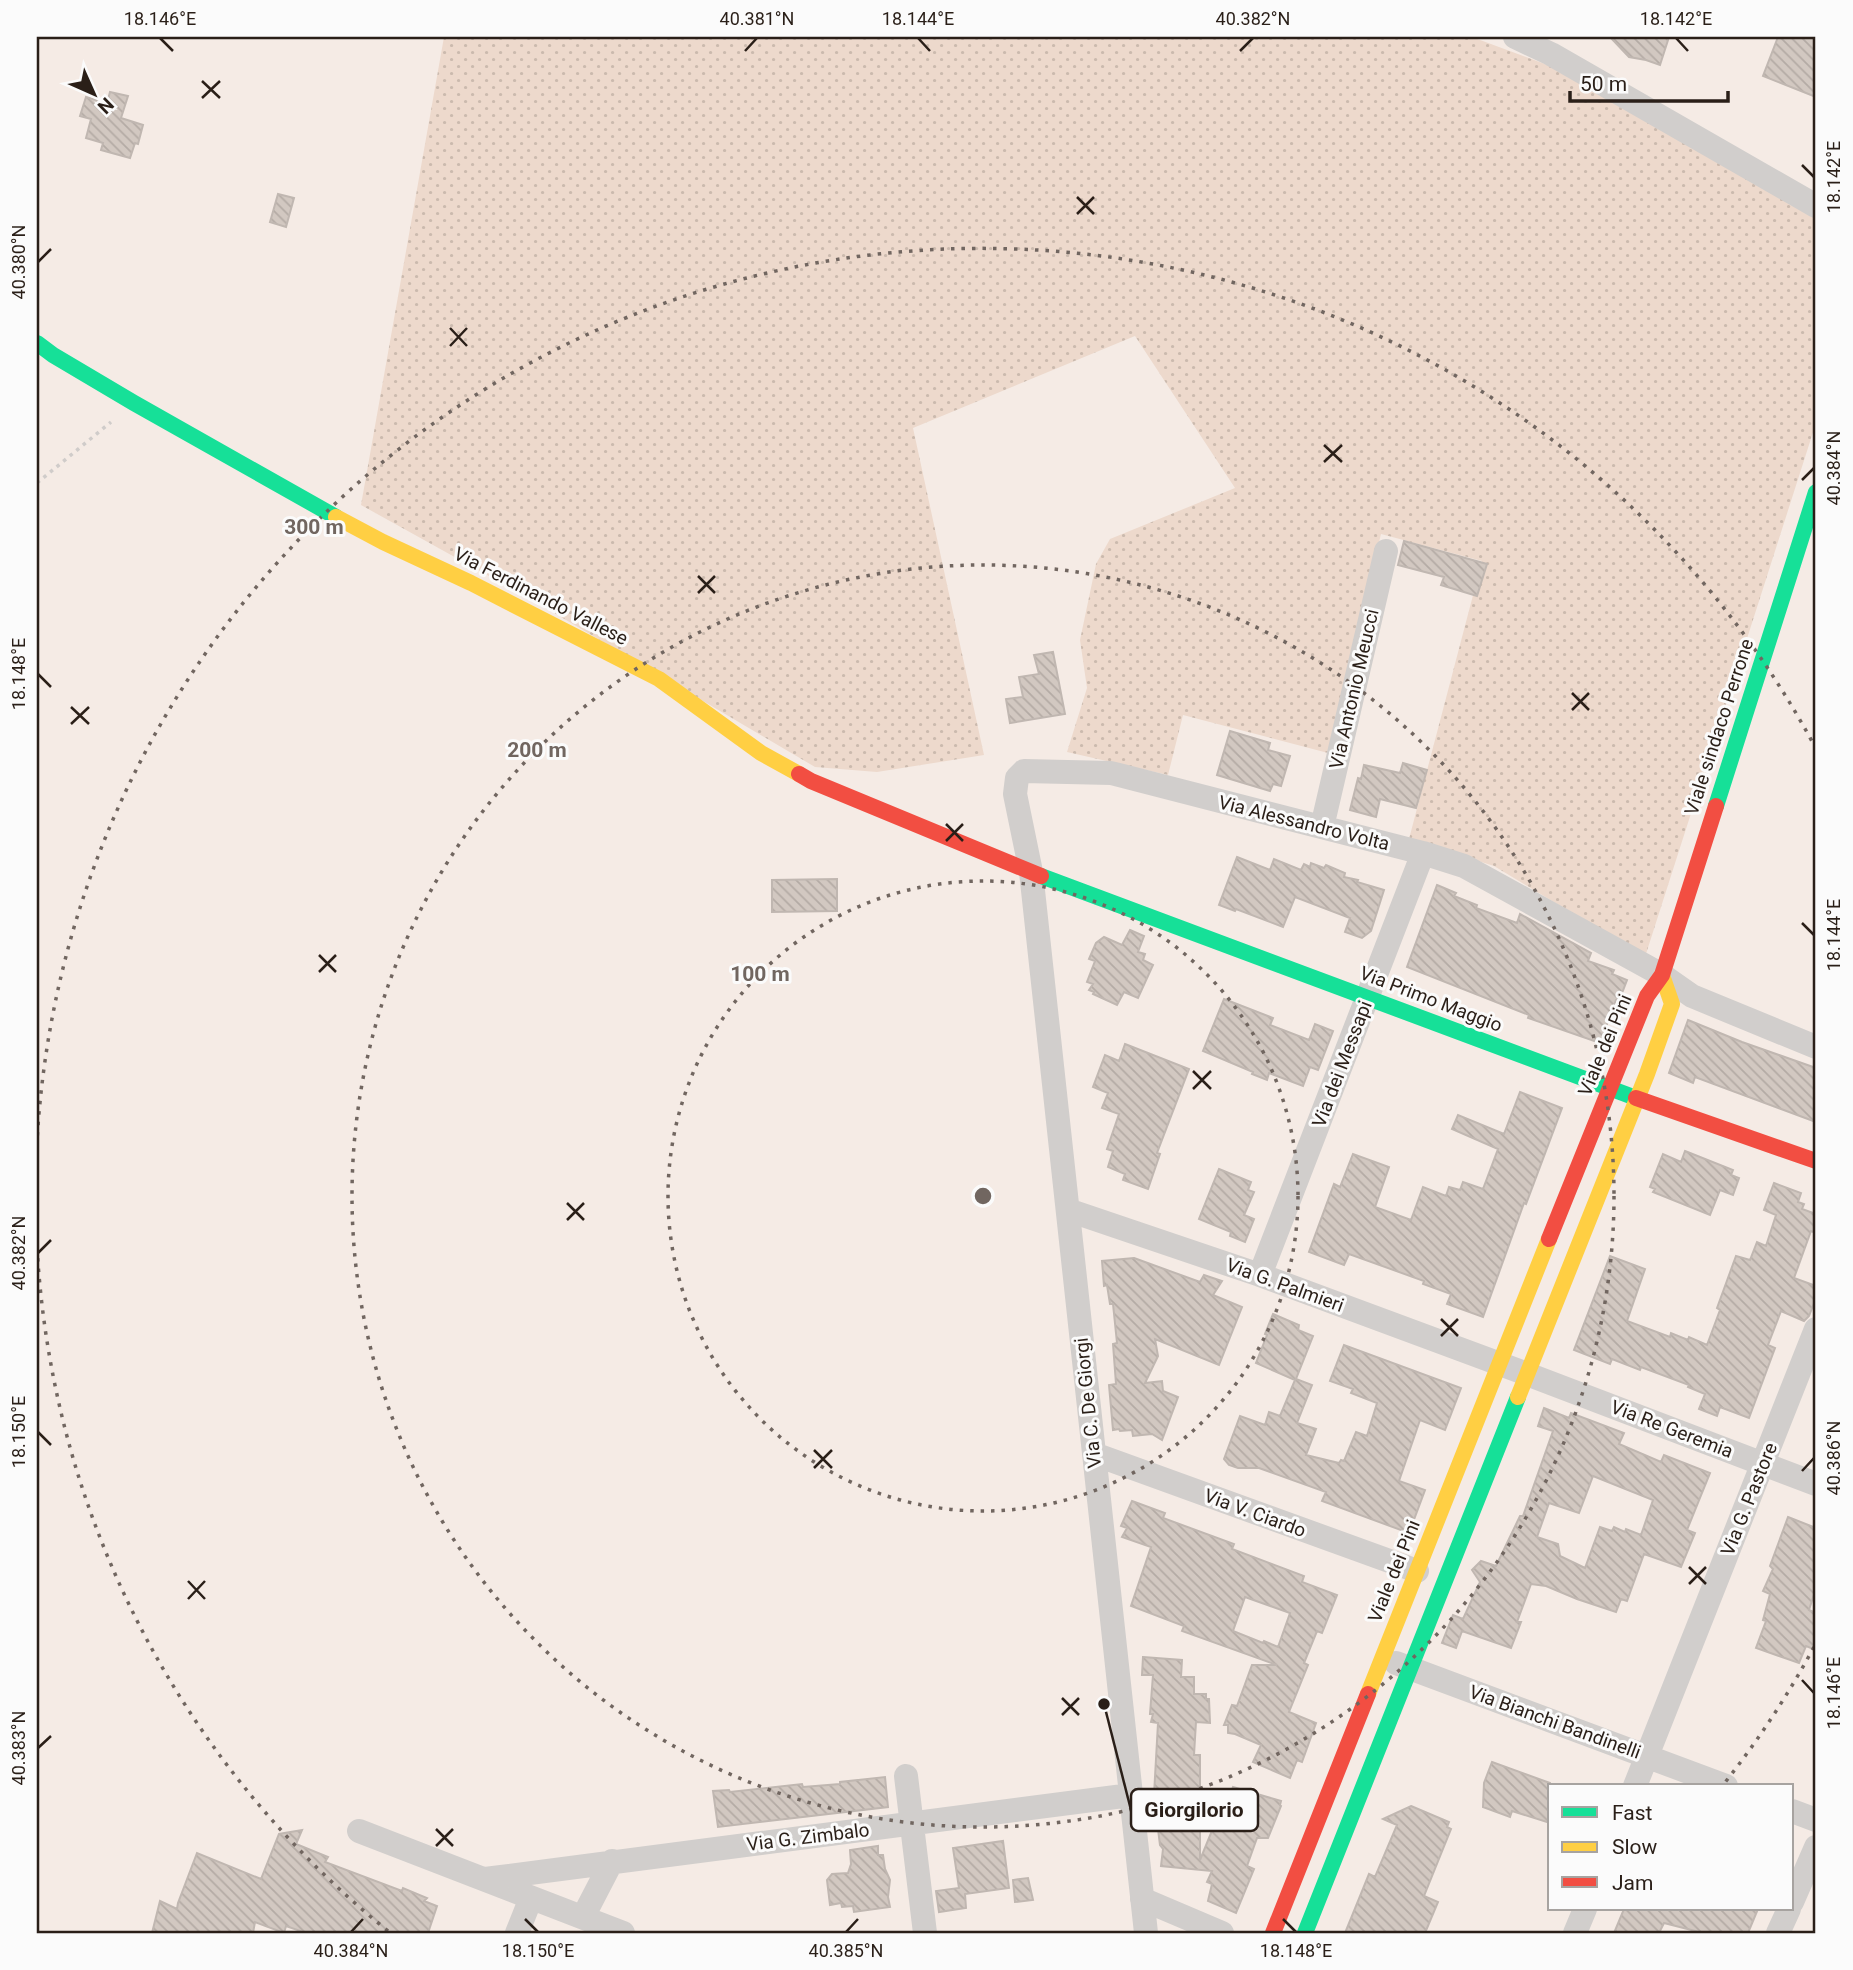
<svg xmlns="http://www.w3.org/2000/svg" width="1853" height="1970" font-family="Roboto,sans-serif">
<defs>
<pattern id="grass-dots" width="8" height="8" patternUnits="userSpaceOnUse" patternTransform="scale(1.75)"><rect width="8" height="8" fill="#edd9cc"/><path d="M2 2h.1M6 6h.1" fill="none" stroke="#cbbaae" stroke-width="1.8" stroke-linecap="round"/></pattern>
<pattern id="building-back-hatch" width="6" height="6" patternUnits="userSpaceOnUse" patternTransform="scale(1.75)"><rect width="6" height="6" fill="#d2c8c1"/><path d="M-1 5l2 2M0 0l6 6M5-1l2 2" fill="none" stroke="#b4aba5"/></pattern>
</defs>
<rect width="100%" height="100%" fill="#f5ebe5"/>
<!-- grass -->
<path fill="url(#grass-dots)" d="M444 37H1472L1553 67 1816 217V423L1645 957 1494 866 1409 839 1482 561 1381 534 1328 753 1183 715 1168 775 1067 752 1087 688 1080 640 1096 564 1110 539 1235 488 1135 336 913 428 984 755 877 772 815 767 539 604 361 505Z"/>
<!-- building -->
<path fill="url(#building-back-hatch)" stroke="#c0b7b1" stroke-width="2" fill-rule="evenodd" d="M1610 37H1669L1660 65 1646 60 1629 57Z
M1778 37H1816V97L1763 76Z
M110 92 128 96 121 118 143 125 138 144 135 143 130 158 101 150 103 143 86 138 91 119 80 116 86 97 107 103Z
M278 194 294 198 286 227 270 222Z
M1404 541 1487 564 1477 596 1441 585 1444 577 1398 565Z
M1053 652 1065 714 1010 723 1006 699 1023 697 1019 677 1039 674 1034 655Z
M1230 731 1270 743 1268 750 1290 756 1281 786 1273 784 1270 791 1217 775Z
M1403 763 1427 770 1416 808 1380 799 1376 817 1350 810 1358 778 1361 779 1364 765 1400 773Z
M1237 857 1270 870 1274 859 1301 870 1304 864 1310 867 1311 863 1324 868 1326 865 1345 873 1344 877 1358 880 1357 882 1384 890 1371 931 1362 938 1345 932 1350 918 1295 897 1283 927 1236 909 1235 911 1219 905Z
M837 879V911L772 912V880Z
M1437 885 1456 893 1454 896 1477 905 1476 908 1517 923 1520 914 1591 953 1588 961 1614 970 1612 974 1627 980 1619 1001 1616 1000 1600 1043 1528 1018 1529 1015 1407 967Z
M1130 930 1144 936 1138 952 1145 954 1143 960 1153 965 1138 998 1124 992 1117 1005 1093 994 1094 992 1089 990 1093 984 1087 982 1095 961 1089 959 1096 943 1104 937 1122 945Z
M1224 999 1273 1018 1270 1025 1309 1040 1315 1024 1333 1031 1318 1070 1310 1067 1303 1086 1269 1073 1267 1080 1252 1074 1253 1072 1203 1051Z
M1688 1020 1742 1042 1816 1068V1122L1695 1077 1693 1083 1669 1073Z
M1125 1044 1189 1069 1157 1153 1160 1154 1148 1189 1123 1180 1125 1174 1108 1167 1113 1151 1107 1149 1119 1114 1102 1108 1108 1093 1093 1087 1105 1055 1119 1061Z
M1520 1092 1562 1108 1526 1204 1524 1203 1483 1317 1447 1304 1451 1294 1423 1284 1424 1281 1349 1254 1344 1265 1309 1252 1334 1184 1340 1187 1353 1154 1389 1167 1375 1207 1411 1220 1423 1187 1446 1196 1449 1187 1460 1190 1463 1182 1483 1189 1498 1149 1452 1129 1458 1115 1504 1134Z
M1685 1151 1733 1170 1731 1175 1739 1178 1733 1195 1720 1190 1710 1215 1653 1192 1655 1189 1650 1187 1663 1154 1681 1162Z
M1219 1169 1251 1182 1248 1190 1254 1192 1244 1215 1254 1219 1245 1242 1230 1236 1231 1232 1199 1219Z
M1774 1183 1801 1193 1798 1202 1804 1204 1802 1209 1816 1214V1233L1811 1231 1794 1278 1816 1286V1298L1809 1316 1804 1321 1781 1311 1768 1345 1775 1348 1749 1418 1720 1407 1717 1416 1699 1409 1705 1394 1688 1387 1689 1385 1641 1367 1640 1370 1612 1359 1610 1364 1574 1350 1610 1256 1645 1269 1627 1321 1670 1337 1671 1333 1688 1340 1689 1337 1707 1345 1720 1310 1717 1308 1736 1256 1750 1260 1757 1242 1766 1246 1776 1215 1764 1210Z
M1134 1258 1200 1282 1204 1275 1222 1281 1213 1295 1242 1307 1219 1365 1155 1339 1158 1356 1145 1383 1162 1381 1163 1391 1178 1397 1162 1440 1152 1434 1133 1436 1132 1430 1120 1431 1119 1429 1113 1430 1109 1385 1116 1384 1113 1344 1117 1343 1113 1304H1110L1107 1285 1104 1286 1102 1261Z
M1273 1314 1299 1325 1298 1330 1313 1336 1296 1379 1312 1385 1297 1423 1316 1429 1306 1455 1339 1463 1341 1460 1344 1461 1356 1432 1367 1436 1377 1403 1351 1393 1353 1389 1330 1381 1344 1345 1461 1388 1445 1430 1420 1420 1399 1481 1425 1490 1409 1533 1322 1501 1326 1492 1259 1468H1238L1229 1465 1224 1459 1240 1416 1265 1425 1269 1412 1280 1416 1295 1380 1256 1363 1267 1335 1265 1334Z
M1544 1408 1569 1418 1571 1413 1624 1433 1619 1444 1661 1462 1664 1455 1710 1473 1687 1530 1695 1533 1681 1567 1644 1554 1627 1601 1621 1599 1616 1612 1577 1599 1546 1586 1531 1584 1517 1622H1521L1511 1648 1462 1631 1456 1648 1442 1643 1453 1615 1463 1619 1480 1582 1472 1570 1481 1561 1496 1566 1520 1516H1523L1553 1431 1538 1426ZM1593 1476 1653 1500 1641 1535 1626 1529 1625 1532 1614 1527 1612 1531 1600 1527 1585 1568 1560 1556 1558 1544 1537 1537 1549 1503 1579 1513Z
M1132 1501 1165 1513 1163 1518 1234 1544 1232 1549 1304 1576 1302 1582 1337 1595 1322 1633 1317 1631 1304 1663 1308 1665 1289 1712 1316 1723 1302 1762 1297 1760 1290 1778 1253 1762 1261 1745 1235 1734 1228 1733V1725H1224L1232 1705 1237 1706 1252 1665H1277L1182 1631 1184 1626 1131 1606 1151 1547 1122 1537 1127 1528 1121 1526ZM1245 1597 1290 1613 1278 1647 1264 1641 1263 1643 1233 1631Z
M1788 1517 1816 1528V1588L1809 1610 1816 1613V1650L1806 1646 1799 1663 1756 1648 1766 1621 1763 1620 1770 1594 1763 1591 1773 1569 1770 1566Z
M1143 1657 1182 1660 1181 1677H1194V1694H1206V1699H1209L1210 1723 1196 1722 1194 1755H1200V1860L1227 1794 1230 1795 1233 1787 1281 1801 1280 1805 1281 1806 1268 1838H1257L1247 1866 1254 1869 1236 1913 1208 1901 1212 1884 1207 1882 1212 1871 1161 1866 1163 1849 1160 1845 1158 1829 1173 1826 1175 1795H1154L1158 1723 1151 1722 1153 1714H1150L1153 1675H1142Z
M1492 1762 1550 1783V1813L1547 1822 1512 1811 1510 1817 1483 1807 1484 1783Z
M885 1777 888 1807 718 1827 713 1791 729 1790 730 1792 802 1784 803 1787 840 1784V1782Z
M1411 1806 1449 1822 1447 1827 1451 1829 1424 1896 1438 1902 1425 1933H1345L1369 1874 1375 1877 1397 1825 1383 1819Z
M302 1830 296 1844 328 1857 325 1862 402 1891 403 1888 427 1898 424 1901 437 1906 428 1933H306L286 1926 284 1933 255 1922 253 1933H152L160 1901 177 1909 178 1903 197 1853 261 1879 279 1834Z
M1003 1841 1009 1888 965 1894 966 1908 939 1912 936 1891 959 1888 953 1848Z
M878 1846V1855H883L885 1869 890 1880 888 1897 890 1907 854 1912 853 1906 842 1907 841 1903 830 1905 827 1880 832 1874 848 1873 851 1864 850 1850Z
M1028 1878 1033 1900 1015 1902 1013 1880Z
M1624 1909H1758L1748 1933H1703L1664 1923 1659 1933H1614Z"/>
<g fill="none" stroke-linecap="round" stroke-linejoin="round">
<!-- path -->
<path stroke="#d0ccca" stroke-width="3.5" stroke-dasharray="3.5 5" stroke-linecap="butt" d="M37 483 111 422"/>
<!-- street -->
<path stroke="#d1cecc" stroke-width="24" d="M1515 37 1551 54 1816 206
M1322 827 1386 551
M1068 1210 1260 1275 1527 1374 1816 1484
M1260 1275 1423 853
M1094 1454 1417 1571
M1396 1663 1726 1786
M906 1776 925 1933
M1635 1786 1816 1329
M1792 1811 1816 1820
M359 1831 623 1933
M485 1879 1131 1795
M1142 1899 1222 1933
M1792 1902 1816 1847
M583 1917 612 1861
M517 1933 531 1898
M1146 1933 1031 872 1015 794 1017 778 1024 771 1111 773 1423 853 1464 866 1662 975 1692 996 1816 1047
M1575 1933 1585 1909
M1778 1933 1789 1909"/>
<!-- fast -->
<path stroke="#16e098" stroke-width="16" d="M37 343 53 355 134 403 336 517
M1716 806 1816 492
M1041 876 1636 1098
M1305 1933 1518 1397"/>
<!-- slow -->
<path stroke="#ffcf43" stroke-width="16" d="M336 517 383 542 471 583 659 679 761 753 799 774
M1518 1397 1647 1074 1672 1004 1662 975
M1368 1694 1549 1239"/>
<!-- jam -->
<path stroke="#f24e42" stroke-width="16" d="M799 774 811 781 1041 876
M1636 1098 1816 1161
M1549 1239 1647 996 1662 975 1716 806
M1273 1933 1368 1694"/>
</g>
<!-- ticks -->
<path fill="none" stroke="#2a1f18" stroke-width="2.5" d="M160 38 173 51M918 38 930 51M1676 38 1688 51M745 51 757 38M1240 51 1253 38M202 81 220 98M202 98 220 81M1802 165 1814 177M1077 197 1094 214M1077 214 1094 197M38 262 51 249M450 328 467 346M450 346 467 328M1324 445 1342 462M1324 462 1342 445M1802 480 1814 468M698 576 715 593M698 593 715 576M38 674 51 687M1572 693 1589 710M71 707 89 724M1572 710 1589 693M71 724 89 707M946 824 963 841M946 841 963 824M1802 923 1814 935M319 955 336 972M319 972 336 955M1193 1071 1211 1089M1193 1089 1211 1071M567 1203 584 1220M567 1220 584 1203M38 1253 51 1240M1441 1319 1458 1336M1441 1336 1458 1319M38 1432 51 1445M814 1450 832 1468M814 1468 832 1450M1802 1471 1814 1458M1689 1567 1706 1584M188 1581 205 1599M1689 1584 1706 1567M188 1599 205 1581M1802 1680 1814 1693M1062 1698 1079 1715M1062 1715 1079 1698M38 1748 51 1736M436 1829 453 1846M436 1846 453 1829M525 1919 538 1932M1283 1919 1296 1932M351 1932 363 1919M846 1932 858 1919"/>
<!-- distance rings -->
<g fill="none" stroke="#716660" stroke-width="3.5" stroke-dasharray="3.5 7">
<circle cx="983" cy="1196" r="315"/>
<circle cx="983" cy="1196" r="631"/>
<path d="M1814 1647A946 946 0 0 1 1723 1785M388 1931A946 946 0 1 1 1814 745"/>
</g>
<g text-anchor="middle" dominant-baseline="central" stroke-width="6" stroke-linejoin="round" paint-order="stroke">
<!-- street labels -->
<g font-size="19" fill="#2a1f18" stroke="#fbfbfb">
<text transform="translate(541 596) rotate(27)">Via Ferdinando Vallese</text>
<text transform="translate(1354 689) rotate(-77)">Via Antonio Meucci</text>
<text transform="translate(1719 727) rotate(-72)">Viale sindaco Perrone</text>
<text transform="translate(1304 823) rotate(14)">Via Alessandro Volta</text>
<text transform="translate(1431 999) rotate(21)">Via Primo Maggio</text>
<text transform="translate(1605 1045) rotate(-67)">Viale dei Pini</text>
<text transform="translate(1342 1064) rotate(-69)">Via dei Messapi</text>
<text transform="translate(1285 1285) rotate(20)">Via G. Palmieri</text>
<text transform="translate(1088 1403) rotate(-96)">Via C. De Giorgi</text>
<text transform="translate(1672 1429) rotate(21)">Via Re Geremia</text>
<text transform="translate(1749 1499) rotate(-68)">Via G. Pastore</text>
<text transform="translate(1255 1513) rotate(20)">Via V. Ciardo</text>
<text transform="translate(1394 1571) rotate(-68)">Viale dei Pini</text>
<text transform="translate(1555 1722) rotate(20)">Via Bianchi Bandinelli</text>
<text transform="translate(808 1837) rotate(-7)">Via G. Zimbalo</text>
</g>
</g>
<circle cx="983" cy="1196" r="10" fill="#716660" stroke="#fbfbfb" stroke-width="3.5"/>
<g font-size="21" text-anchor="middle" font-weight="bold" fill="#716660" stroke="#fbfbfb" stroke-width="6" stroke-linejoin="round" paint-order="stroke">
<text x="314" y="534">300 m</text>
<text x="537" y="757">200 m</text>
<text x="760" y="981">100 m</text>
</g>
<!-- callouts -->
<path fill="none" stroke="#2a1f18" stroke-width="2.5" d="M1104 1704L1131 1810"/>
<circle fill="#2a1f18" stroke="#fbfbfb" stroke-width="2.5" cx="1104" cy="1704" r="7"/>
<rect fill="#fbfbfb" stroke="#2a1f18" stroke-width="2.5" x="1131" y="1789" width="127" height="42" rx="7"/>
<g font-size="21" text-anchor="middle" font-weight="bold" fill="#2a1f18">
<text x="1194" y="1817">Giorgilorio</text>
</g>
<!-- border -->
<rect width="1853" height="1970" fill="none" stroke="#fbfbfb" stroke-width="77"/>
<!-- legend -->
<rect x="1548" y="1784" width="245" height="126" fill="#fbfbfb" stroke="#a7a3a0" stroke-width="2"/>
<rect x="1562" y="1807" width="35" height="10" fill="#16e098" stroke="#a7a3a0" stroke-width="2"/>
<text x="1612" y="1820" font-size="21" fill="#2a1f18">Fast</text>
<rect x="1562" y="1842" width="35" height="10" fill="#ffcf43" stroke="#a7a3a0" stroke-width="2"/>
<text x="1612" y="1854" font-size="21" fill="#2a1f18">Slow</text>
<rect x="1562" y="1877" width="35" height="10" fill="#f24e42" stroke="#a7a3a0" stroke-width="2"/>
<text x="1612" y="1890" font-size="21" fill="#2a1f18">Jam</text>
<!-- north arrow -->
<g transform="translate(94 94) rotate(135)" stroke="#fbfbfb" stroke-width="5" paint-order="stroke">
<path d="M0-5L12 26L0 18L-12 26Z" fill="#2a1f18"/>
<text y="-10" font-size="19" font-weight="bold" text-anchor="middle" fill="#2a1f18">N</text>
</g>
<!-- scale -->
<path d="M1570 91v10h158v-10" fill="none" stroke="#2a1f18" stroke-width="3.5"/>
<text x="1580" y="91" font-size="21" fill="#2a1f18" stroke="#fbfbfb" stroke-width="5" paint-order="stroke">50 m</text>
<rect x="38" y="38" width="1776" height="1894" fill="none" stroke="#2a1f18" stroke-width="2.5"/>
<g font-size="18" text-anchor="middle" fill="#2a1f18">
<text x="160" y="25">18.146°E</text>
<text x="757" y="25">40.381°N</text>
<text x="918" y="25">18.144°E</text>
<text x="1253" y="25">40.382°N</text>
<text x="1676" y="25">18.142°E</text>
<text transform="translate(1834 177) rotate(-90)" y="6">18.142°E</text>
<text transform="translate(19 262) rotate(-90)" y="6">40.380°N</text>
<text transform="translate(1834 468) rotate(-90)" y="6">40.384°N</text>
<text transform="translate(19 674) rotate(-90)" y="6">18.148°E</text>
<text transform="translate(1834 935) rotate(-90)" y="6">18.144°E</text>
<text transform="translate(19 1253) rotate(-90)" y="6">40.382°N</text>
<text transform="translate(19 1432) rotate(-90)" y="6">18.150°E</text>
<text transform="translate(1834 1458) rotate(-90)" y="6">40.386°N</text>
<text transform="translate(1834 1693) rotate(-90)" y="6">18.146°E</text>
<text transform="translate(19 1748) rotate(-90)" y="6">40.383°N</text>
<text x="351" y="1957">40.384°N</text>
<text x="538" y="1957">18.150°E</text>
<text x="846" y="1957">40.385°N</text>
<text x="1296" y="1957">18.148°E</text>
</g>
</svg>
